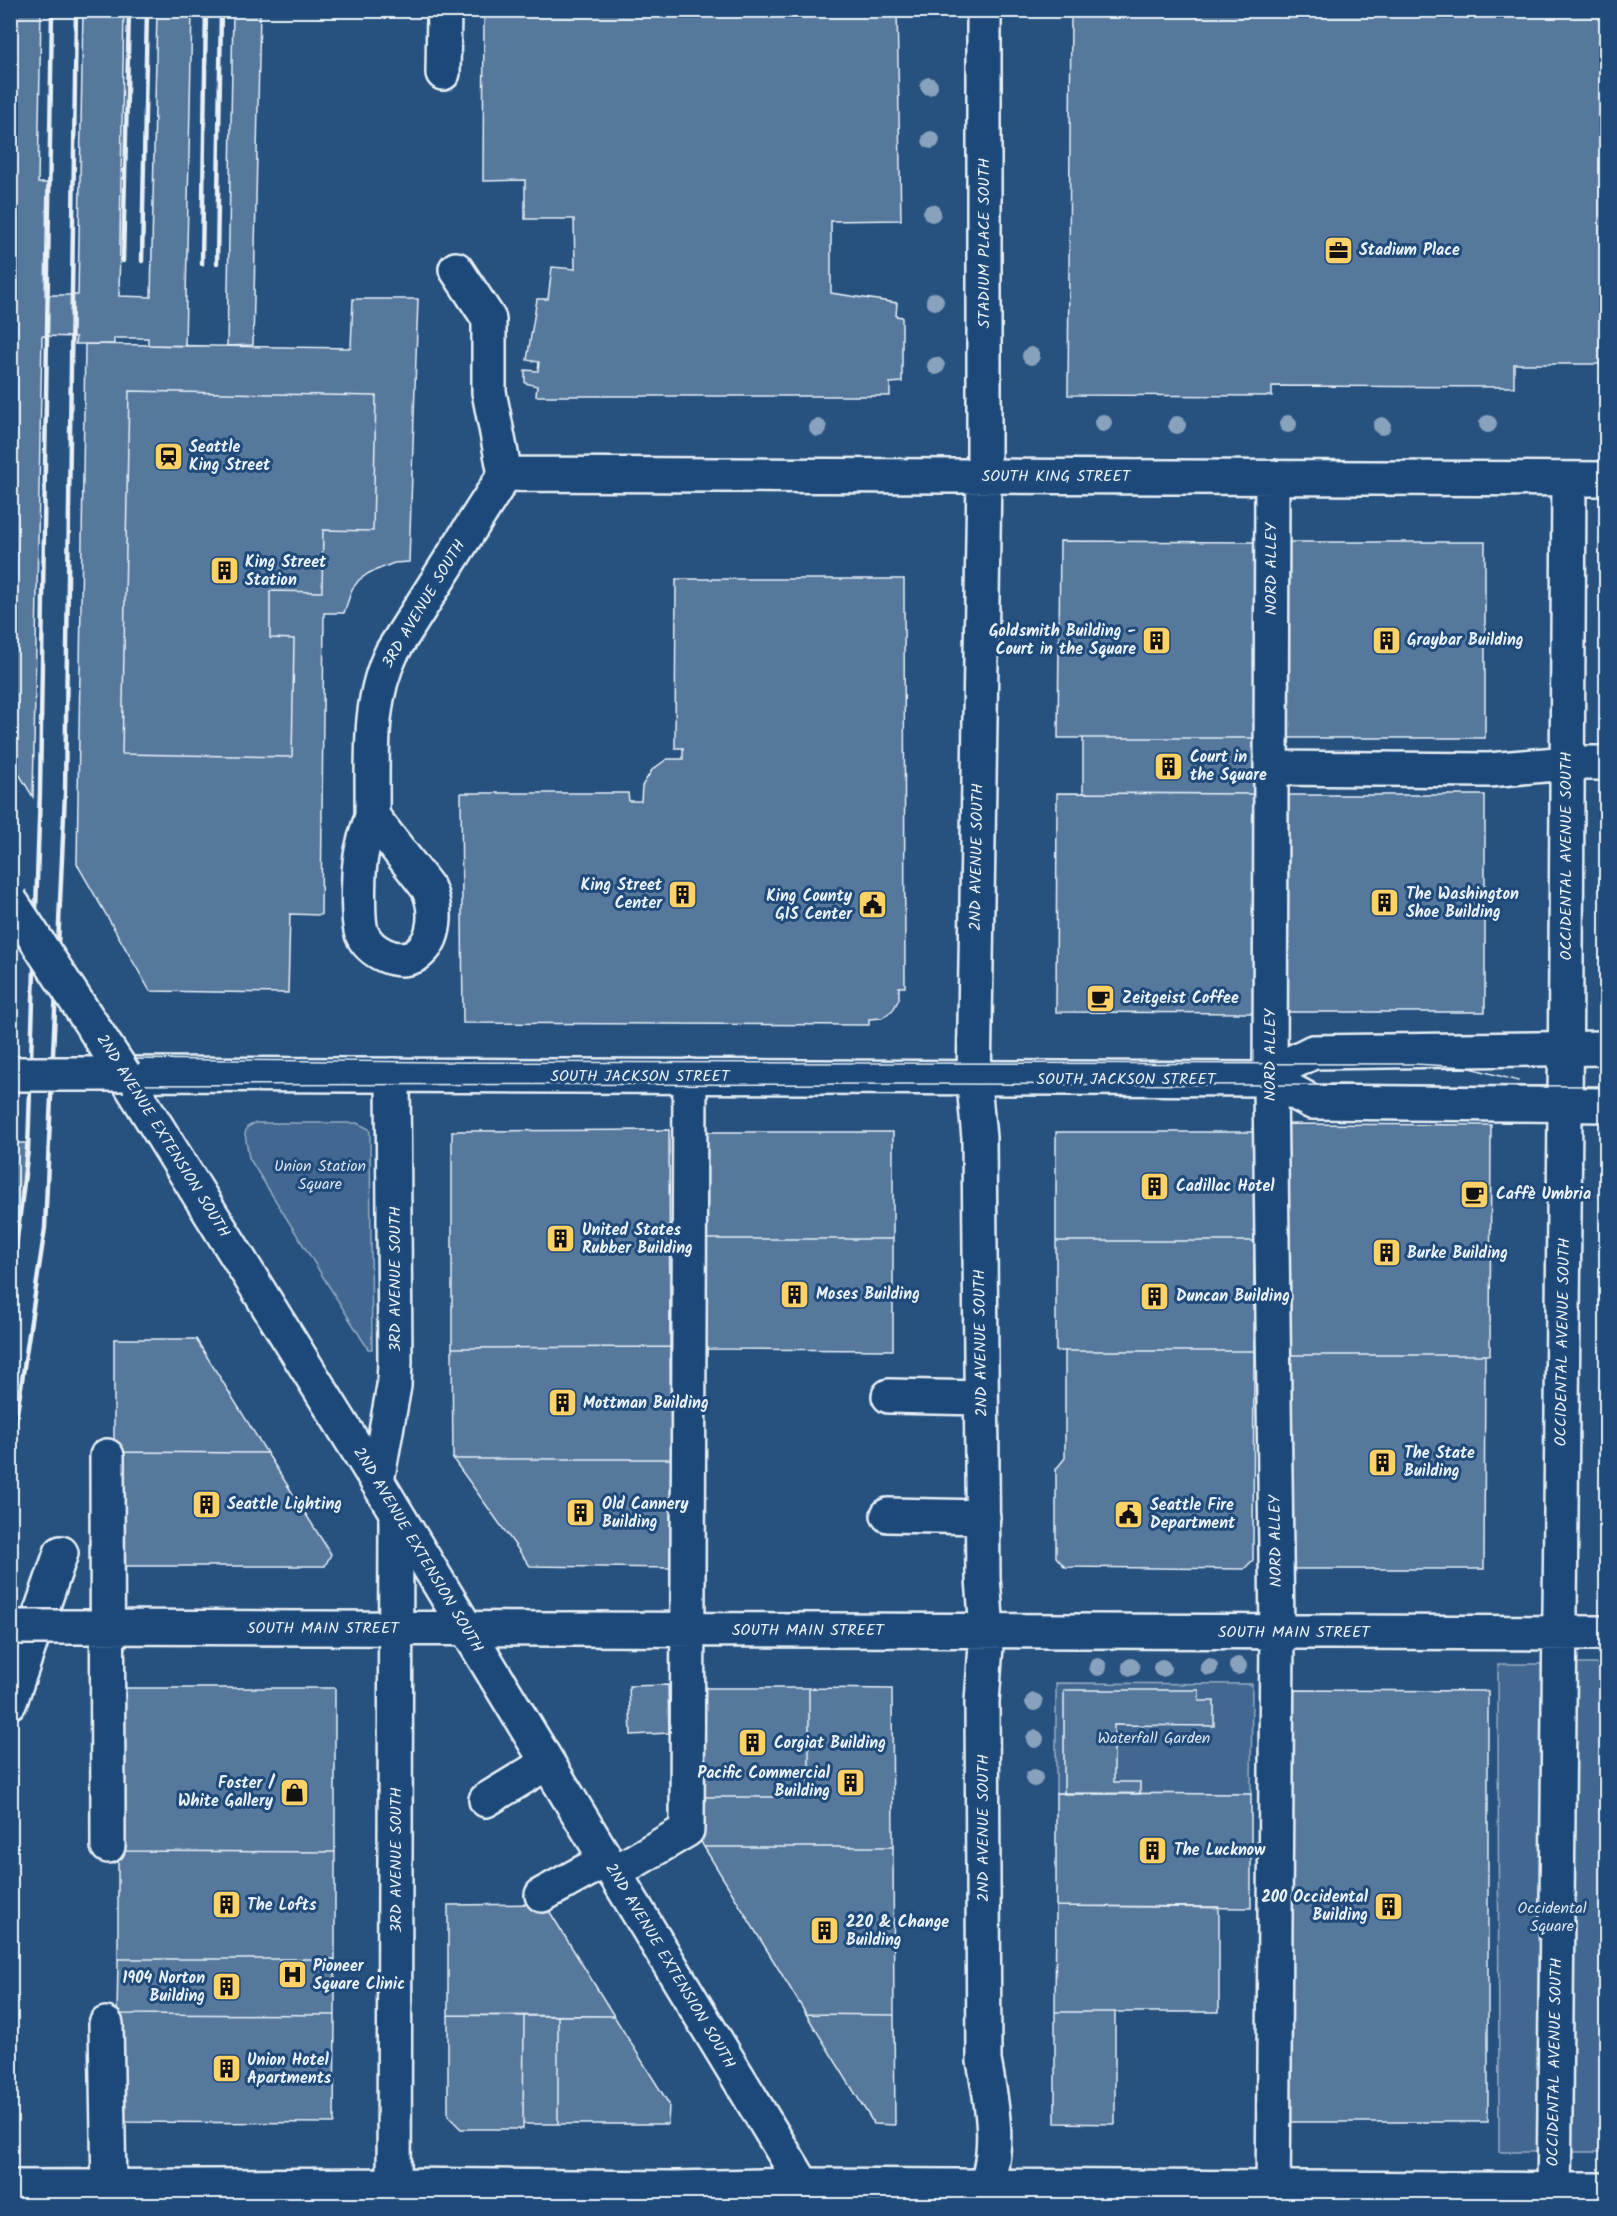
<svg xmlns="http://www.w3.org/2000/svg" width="1617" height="2216" font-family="Kalam,sans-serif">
<rect width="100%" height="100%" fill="#27517f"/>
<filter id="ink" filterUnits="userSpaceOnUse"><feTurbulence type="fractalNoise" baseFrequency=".0167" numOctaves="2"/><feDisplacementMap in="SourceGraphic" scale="12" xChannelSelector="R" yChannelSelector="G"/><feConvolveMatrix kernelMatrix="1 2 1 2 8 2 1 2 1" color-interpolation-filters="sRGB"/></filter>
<g filter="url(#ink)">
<!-- green -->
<path fill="#436891" stroke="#96acc4" stroke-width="1.5" d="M255 1123H357L369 1129 370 1133 372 1349H368L249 1158 245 1134 247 1127Z
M1498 1664H1606V2152H1499Z
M1056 1683 1252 1684 1251 1794 1056 1793Z"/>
<!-- building -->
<path fill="#57789d" stroke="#e8f1f8" stroke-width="1.5" d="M10 10H41L38 183H47L45 295H78L83 10H124L119 296 151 297 157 10H192L185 346 148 345V338H114V344H75L76 337 42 336 33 797 10 759Z
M233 10H260L253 345 227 346Z
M484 10H897L901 220 831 221V293L897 303 896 316 902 317V382L890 383V396H536L537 386 525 383V370L538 371 539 362 527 360 537 299H548L552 267 575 269 574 219H525V180L483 181Z
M1071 10H1606V364H1514V387L1272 386V396L1068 395Z
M353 299H418L409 562 394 563 369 573 359 580 352 589 344 613H324L321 915 290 914 288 993 150 991 77 864 85 344 351 348Z
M129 391 376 396 373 531 323 530 322 592 270 591V638L294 639 292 757 122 754Z
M1060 541 1255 542 1254 738H1058Z
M1286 542H1485V738H1286Z
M676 579H904L905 987H899V999L893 1010 882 1018 869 1019V1025L463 1023 461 793H628L629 801H641L642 786 652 770 667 759H683V748H675Z
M1083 738H1254V794L1083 793Z
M1057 793 1254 794 1253 1013 1056 1012Z
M1284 795H1485V1012H1284Z
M1278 1124 1491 1125 1490 1355H1281Z
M669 1130 670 1347 452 1348V1131Z
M698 1132H893V1239H698Z
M1056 1132H1254V1241H1056Z
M10 1143H26L15 1259 10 1258Z
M698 1239H893V1350L698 1349Z
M1056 1241H1254V1351H1056Z
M114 1339H196L267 1453 114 1452Z
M670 1347 671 1459H453L452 1348Z
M1065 1351H1254L1253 1560 1244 1569 1065 1567 1056 1557V1469L1065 1458Z
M1281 1355H1485L1484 1569H1281Z
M114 1452 267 1453 331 1554 325 1566H114Z
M453 1459H671L670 1568 530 1566Z
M668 1685 669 1733 631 1735 629 1686Z
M119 1688H335V1852L118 1851Z
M698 1688H809V1797H697Z
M809 1688 892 1689 893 1847H704L697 1834V1797H809Z
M1064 1690H1199V1701H1214V1726L1114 1725V1782H1140V1794H1064Z
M1290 1690 1488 1691V2122H1289Z
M1056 1793 1251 1794V1908L1056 1906Z
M704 1847H893L894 2015 806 2014Z
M118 1851 335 1852V1959H118Z
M545 1904 614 2016 448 2015V1905Z
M1056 1906 1219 1907V2012H1055Z
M118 1959H335V2015L117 2014Z
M1055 2012H1115V2124L1055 2123Z
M117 2014 335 2015 334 2123 117 2122Z
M806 2014 894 2015 895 2125 874 2124Z
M448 2015 524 2016 523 2129H461L448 2116Z
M524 2016H558V2124H523Z
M558 2016H614L669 2104 668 2124H558Z"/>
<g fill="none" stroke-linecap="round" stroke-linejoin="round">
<defs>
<path id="minor" d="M443 73 444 10
M456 269 489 319V392L505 474
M505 474 1606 479
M1272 477 1270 1084 1277 1632 1273 2206
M1271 768 1489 770 1567 763H1606
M372 816C373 761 367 702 392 652L505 474
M372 816 428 888C437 908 438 940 416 955 397 966 370 952 362 934 357 921 358 871 361 856 363 842 368 829 372 816Z
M889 1396 981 1398
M107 1456 108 1846
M377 1481 394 1386 395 1361 393 1075
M888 1515 983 1517
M83 1627 1606 1633
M10 1702 61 1553
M486 1800 547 1763
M614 1873 687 1830 690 1076
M542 1895 606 1860
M106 2024 109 2187
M10 2187 394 2185 674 2188 803 2185 1606 2190
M394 2206 396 1514
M978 2206C1002 2157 994 2112 984 2061L982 1702 987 1631 983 1578 979 1138 974 1084 984 476V10
M1554 2206 1565 1116 1569 479"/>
<path id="major" d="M124 1074 1270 1079 1312 1102 1606 1105
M124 1074 377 1481 816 2206
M1270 1079 1289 1064 1313 1052 1606 1048"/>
</defs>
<!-- minor casing -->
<use href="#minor" stroke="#e8f1f8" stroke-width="38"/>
<!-- major casing -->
<use href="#major" stroke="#e8f1f8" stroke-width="38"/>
<!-- minor -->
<use href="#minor" stroke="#1f4a7a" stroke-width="33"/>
<!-- major -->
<use href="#major" stroke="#1f4a7a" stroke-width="33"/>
<!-- tram -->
<path stroke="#e8f1f8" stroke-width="1.5" d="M10 1058 440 1062 1414 1064 1467 1067 1518 1081
M10 1085 923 1084 1606 1086"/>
<!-- rail -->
<path stroke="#e8f1f8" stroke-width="4.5" d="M123 261 129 10
M142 261 147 10
M217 263 221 10
M202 264 206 10
M10 1295 28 1150 40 791 52 10
M10 1460 45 1228 65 793 76 10"/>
<defs>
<path id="minor-bridge" d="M10 1627H83"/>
<path id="major-bridge" d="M10 900 124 1074
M10 1074H124"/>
</defs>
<!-- minor-bridge casing -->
<use href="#minor-bridge" stroke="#e8f1f8" stroke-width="38" stroke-linecap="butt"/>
<!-- major-bridge casing -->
<use href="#major-bridge" stroke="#e8f1f8" stroke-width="38" stroke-linecap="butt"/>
<!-- minor-bridge -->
<use href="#minor-bridge" stroke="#1f4a7a" stroke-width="33"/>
<!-- major-bridge -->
<use href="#major-bridge" stroke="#1f4a7a" stroke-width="33"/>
</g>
<!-- trees -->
<g fill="#88a1bc">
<circle cx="929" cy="86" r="9"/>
<circle cx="931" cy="140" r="9"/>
<circle cx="932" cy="213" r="9"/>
<circle cx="935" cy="301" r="9"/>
<circle cx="1031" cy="356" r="9"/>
<circle cx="936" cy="366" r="9"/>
<circle cx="1103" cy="423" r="9"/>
<circle cx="1288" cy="424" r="9"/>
<circle cx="1488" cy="424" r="9"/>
<circle cx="1177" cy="425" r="9"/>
<circle cx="1382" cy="426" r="9"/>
<circle cx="818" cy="428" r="9"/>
<circle cx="1238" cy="1666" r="9"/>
<circle cx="1098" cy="1667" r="9"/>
<circle cx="1131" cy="1667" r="9"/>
<circle cx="1209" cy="1667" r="9"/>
<circle cx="1162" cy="1668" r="9"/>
<circle cx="1034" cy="1702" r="9"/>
<circle cx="1035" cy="1739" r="9"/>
<circle cx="1034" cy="1778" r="9"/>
</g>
</g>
<!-- icons -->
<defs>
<symbol id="office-square" viewBox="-11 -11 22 22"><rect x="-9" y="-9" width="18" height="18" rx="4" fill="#ffd166" stroke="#1f4a7a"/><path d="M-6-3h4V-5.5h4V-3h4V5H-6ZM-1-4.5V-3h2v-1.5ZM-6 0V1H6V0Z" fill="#111"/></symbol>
<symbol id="station-square" viewBox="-11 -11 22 22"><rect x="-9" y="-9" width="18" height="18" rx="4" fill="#ffd166" stroke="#1f4a7a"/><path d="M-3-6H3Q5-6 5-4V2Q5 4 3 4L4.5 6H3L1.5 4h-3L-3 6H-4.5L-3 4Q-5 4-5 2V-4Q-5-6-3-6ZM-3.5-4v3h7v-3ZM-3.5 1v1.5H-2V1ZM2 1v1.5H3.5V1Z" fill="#111"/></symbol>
<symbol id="building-square" viewBox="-11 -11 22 22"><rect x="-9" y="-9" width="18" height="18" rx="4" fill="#ffd166" stroke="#1f4a7a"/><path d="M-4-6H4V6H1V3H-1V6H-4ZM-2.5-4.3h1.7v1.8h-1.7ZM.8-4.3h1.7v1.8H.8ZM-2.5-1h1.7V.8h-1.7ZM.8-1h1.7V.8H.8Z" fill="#111"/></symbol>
<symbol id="civic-square" viewBox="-11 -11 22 22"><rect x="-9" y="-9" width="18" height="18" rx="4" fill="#ffd166" stroke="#1f4a7a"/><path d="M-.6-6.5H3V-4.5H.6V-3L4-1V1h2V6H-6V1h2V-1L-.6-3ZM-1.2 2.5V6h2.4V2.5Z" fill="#111"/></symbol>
<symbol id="cafe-square" viewBox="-11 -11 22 22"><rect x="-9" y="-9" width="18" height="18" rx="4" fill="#ffd166" stroke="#1f4a7a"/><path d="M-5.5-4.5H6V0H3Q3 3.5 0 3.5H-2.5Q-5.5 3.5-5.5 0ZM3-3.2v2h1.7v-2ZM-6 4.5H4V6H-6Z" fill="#111"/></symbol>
<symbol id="shop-square" viewBox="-11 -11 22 22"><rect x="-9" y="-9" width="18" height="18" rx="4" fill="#ffd166" stroke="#1f4a7a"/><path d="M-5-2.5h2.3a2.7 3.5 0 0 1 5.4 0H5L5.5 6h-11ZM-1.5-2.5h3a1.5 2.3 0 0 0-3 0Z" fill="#111"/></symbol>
<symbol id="hospital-square" viewBox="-11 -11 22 22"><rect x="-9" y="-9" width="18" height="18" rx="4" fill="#ffd166" stroke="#1f4a7a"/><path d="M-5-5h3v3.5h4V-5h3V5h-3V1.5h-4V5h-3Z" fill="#111"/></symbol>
</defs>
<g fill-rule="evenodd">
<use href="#office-square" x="1322" y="234" width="33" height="33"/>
<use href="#station-square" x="152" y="440" width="33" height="33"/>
<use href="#building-square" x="208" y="554" width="33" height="33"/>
<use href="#building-square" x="1140" y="624" width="33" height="33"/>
<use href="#building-square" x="1370" y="624" width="33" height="33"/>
<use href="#building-square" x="1152" y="750" width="33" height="33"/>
<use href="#building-square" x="666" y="878" width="33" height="33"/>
<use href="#building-square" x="1368" y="886" width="33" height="33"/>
<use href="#civic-square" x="856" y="888" width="33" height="33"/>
<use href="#cafe-square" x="1084" y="982" width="33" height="33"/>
<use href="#building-square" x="1138" y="1170" width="33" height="33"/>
<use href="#cafe-square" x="1458" y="1178" width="33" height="33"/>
<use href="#building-square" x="544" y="1222" width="33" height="33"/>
<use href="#building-square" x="1370" y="1236" width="33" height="33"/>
<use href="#building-square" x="778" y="1278" width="33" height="33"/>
<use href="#building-square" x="1138" y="1280" width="33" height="33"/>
<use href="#building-square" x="546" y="1386" width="33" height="33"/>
<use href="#building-square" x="1366" y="1446" width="33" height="33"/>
<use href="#building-square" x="190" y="1488" width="33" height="33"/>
<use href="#building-square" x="564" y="1496" width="33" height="33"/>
<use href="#civic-square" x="1112" y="1498" width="33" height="33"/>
<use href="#building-square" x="736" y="1726" width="33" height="33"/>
<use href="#building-square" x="834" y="1766" width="33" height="33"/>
<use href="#shop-square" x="278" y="1776" width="33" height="33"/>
<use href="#building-square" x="1136" y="1834" width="33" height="33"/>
<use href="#building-square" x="210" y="1888" width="33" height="33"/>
<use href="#building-square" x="1372" y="1890" width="33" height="33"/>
<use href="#building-square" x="808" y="1914" width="33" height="33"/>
<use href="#hospital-square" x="276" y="1958" width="33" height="33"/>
<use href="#building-square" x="210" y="1970" width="33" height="33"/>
<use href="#building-square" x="210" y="2052" width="33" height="33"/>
</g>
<g text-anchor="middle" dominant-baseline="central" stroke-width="6" stroke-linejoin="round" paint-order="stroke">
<!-- street labels -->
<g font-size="16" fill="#e8f1f8" stroke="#1f4a7a">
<text transform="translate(984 243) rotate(-90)">STADIUM PLACE SOUTH</text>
<text x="1056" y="476">SOUTH KING STREET</text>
<text transform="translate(1271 569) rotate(-90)">NORD ALLEY</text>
<text transform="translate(424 604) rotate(-59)">3RD AVENUE SOUTH</text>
<text transform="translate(1566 856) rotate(-90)">OCCIDENTAL AVENUE SOUTH</text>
<text transform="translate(977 857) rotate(-89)">2ND AVENUE SOUTH</text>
<text transform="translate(1270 1055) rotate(-90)">NORD ALLEY</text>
<text x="640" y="1076">SOUTH JACKSON STREET</text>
<text x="1126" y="1079">SOUTH JACKSON STREET</text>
<text transform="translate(163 1136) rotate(58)">2ND AVENUE EXTENSION SOUTH</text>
<text transform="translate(395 1279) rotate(-90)">3RD AVENUE SOUTH</text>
<text transform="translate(1563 1342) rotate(-89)">OCCIDENTAL AVENUE SOUTH</text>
<text transform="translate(981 1343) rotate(-91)">2ND AVENUE SOUTH</text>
<text transform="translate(1276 1541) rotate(-91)">NORD ALLEY</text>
<text transform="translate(418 1550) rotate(59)">2ND AVENUE EXTENSION SOUTH</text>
<text x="323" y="1628">SOUTH MAIN STREET</text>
<text x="808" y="1630">SOUTH MAIN STREET</text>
<text x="1294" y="1632">SOUTH MAIN STREET</text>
<text transform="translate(983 1828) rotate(-90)">2ND AVENUE SOUTH</text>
<text transform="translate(396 1860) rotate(-90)">3RD AVENUE SOUTH</text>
<text transform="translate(670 1966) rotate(59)">2ND AVENUE EXTENSION SOUTH</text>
<text transform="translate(1555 2062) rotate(-89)">OCCIDENTAL AVENUE SOUTH</text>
</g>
<!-- poi labels -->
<g font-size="16" font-weight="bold" fill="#e8f1f8" stroke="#1f4a7a" text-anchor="start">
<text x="1359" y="250">Stadium Place</text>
<text x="189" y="447">Seattle<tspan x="189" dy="18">King Street</tspan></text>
<text x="245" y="562">King Street<tspan x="245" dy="18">Station</tspan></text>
<text x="1136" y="631" text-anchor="end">Goldsmith Building -<tspan x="1136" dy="18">Court in the Square</tspan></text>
<text x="1407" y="640">Graybar Building</text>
<text x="1190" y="757">Court in<tspan x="1190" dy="18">the Square</tspan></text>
<text x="662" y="885" text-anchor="end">King Street<tspan x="662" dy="18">Center</tspan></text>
<text x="1406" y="894">The Washington<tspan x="1406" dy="18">Shoe Building</tspan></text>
<text x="852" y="896" text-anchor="end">King County<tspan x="852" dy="18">GIS Center</tspan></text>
<text x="1122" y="998">Zeitgeist Coffee</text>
<text x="1176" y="1186">Cadillac Hotel</text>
<text x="1496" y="1194">Caffè Umbria</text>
<text x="582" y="1230">United States<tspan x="582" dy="18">Rubber Building</tspan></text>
<text x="1407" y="1253">Burke Building</text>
<text x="816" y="1294">Moses Building</text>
<text x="1176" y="1296">Duncan Building</text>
<text x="583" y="1403">Mottman Building</text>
<text x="1404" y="1453">The State<tspan x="1404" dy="18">Building</tspan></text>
<text x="227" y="1504">Seattle Lighting</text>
<text x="602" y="1504">Old Cannery<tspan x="602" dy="18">Building</tspan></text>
<text x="1150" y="1505">Seattle Fire<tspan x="1150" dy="18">Department</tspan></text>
<text x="774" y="1743">Corgiat Building</text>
<text x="830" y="1773" text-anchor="end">Pacific Commercial<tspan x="830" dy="18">Building</tspan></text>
<text x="273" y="1783" text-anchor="end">Foster /<tspan x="273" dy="18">White Gallery</tspan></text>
<text x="1174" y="1850">The Lucknow</text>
<text x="1368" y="1897" text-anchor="end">200 Occidental<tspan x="1368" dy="18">Building</tspan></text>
<text x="247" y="1905">The Lofts</text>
<text x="846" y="1922">220 &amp; Change<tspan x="846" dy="18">Building</tspan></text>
<text x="313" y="1966">Pioneer<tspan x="313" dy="18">Square Clinic</tspan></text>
<text x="205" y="1978" text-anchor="end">1904 Norton<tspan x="205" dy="18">Building</tspan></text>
<text x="247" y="2060">Union Hotel<tspan x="247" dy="18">Apartments</tspan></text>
</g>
<!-- park labels -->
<g font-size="16" fill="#d8e3ee" stroke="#1f4a7a">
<text x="320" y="1166">Union Station<tspan x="320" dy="18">Square</tspan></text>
<text x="1154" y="1738">Waterfall Garden</text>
<text x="1552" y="1908">Occidental<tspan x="1552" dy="18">Square</tspan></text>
</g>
</g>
<!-- margin -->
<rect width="1617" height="2216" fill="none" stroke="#1f4a7a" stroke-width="36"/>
<rect x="18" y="18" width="1581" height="2180" fill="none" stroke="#e8f1f8" stroke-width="2" filter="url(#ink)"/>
</svg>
